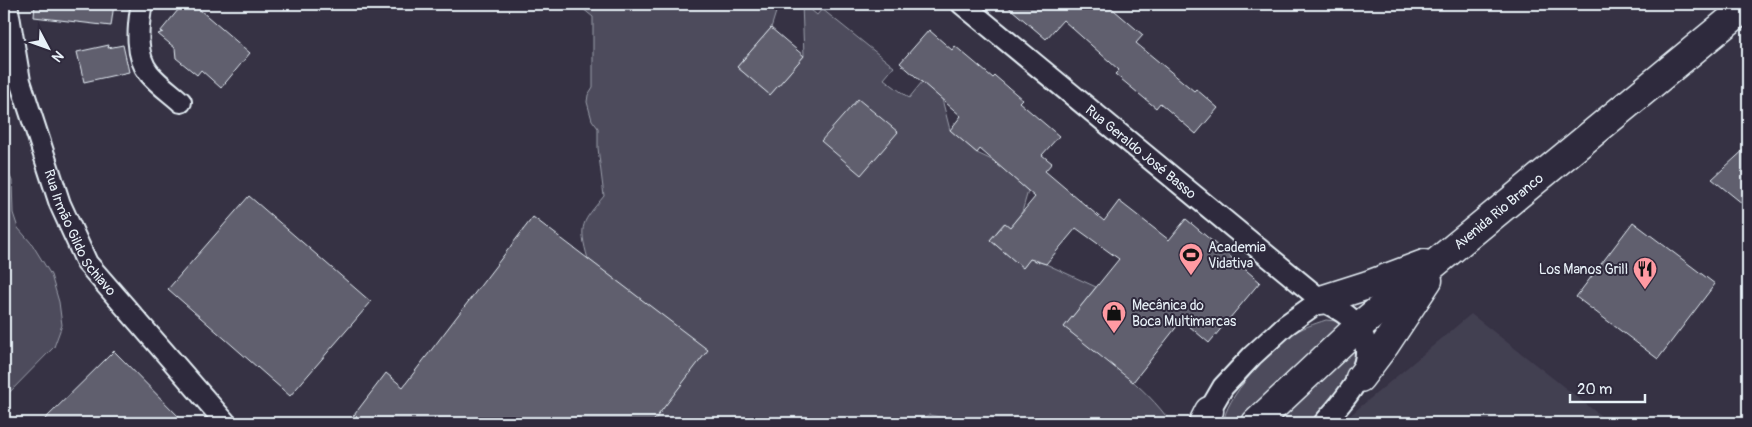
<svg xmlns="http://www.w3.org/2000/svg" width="1752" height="427" font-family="Pangolin,sans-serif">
<rect width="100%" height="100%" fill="#363244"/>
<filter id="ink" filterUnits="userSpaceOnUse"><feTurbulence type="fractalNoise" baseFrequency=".02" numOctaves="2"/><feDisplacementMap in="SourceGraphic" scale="10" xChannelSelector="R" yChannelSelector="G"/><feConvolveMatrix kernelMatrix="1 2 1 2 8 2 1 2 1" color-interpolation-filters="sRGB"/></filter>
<g filter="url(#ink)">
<!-- built -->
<path fill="#433f51" d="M1471 314 1610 423H1341Z"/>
<!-- green -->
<path fill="#4d4b5c" stroke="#9a9eaa" d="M577 4H766L776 12 771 28 737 67 770 95 804 56 802 4H804L817 15 822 9 894 67 884 79 909 98 922 82 942 99 950 130 977 153 994 161 1028 191 1022 212 1010 227 1004 223 990 240 1023 268 1030 259 1046 264 1096 287 1064 327C1101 356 1145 385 1171 423H972L929 415 914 423H892L863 419 850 423H652L707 350 588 259C578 224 582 223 604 196L598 148V128L592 120 587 102 588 95 593 87V17Z
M4 162 12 181 13 213 18 228 32 244 51 275 59 302 62 325 54 347 4 398Z
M1326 320 1346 322 1240 423H1224C1223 399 1271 350 1291 335 1301 328 1314 324 1326 320Z
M1360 342 1346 379 1319 414 1307 423H1274Z"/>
<!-- building -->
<path fill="#605e6e" stroke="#e8f1f8" d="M35 4H114L111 26 34 17Z
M183 4H193L250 53 221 88 201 70 197 75 176 58 175 48 158 34 163 32H160Z
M1005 4H1107L1143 35 1136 43 1194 91 1196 89 1218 108 1196 134 1160 103 1156 108 1115 74 1119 70 1063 20 1046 39Z
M771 28 804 56 770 95 737 67Z
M929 30 952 50 955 46 993 78 995 76 1022 99 1019 102 1059 136 1042 155 1052 163 1045 171 1104 221 1119 201 1169 240 1186 219 1260 282 1209 343 1182 320 1133 382 1064 327 1119 259 1076 228 1046 264 1030 259 1023 268 990 240 1005 223 1010 227 1035 197 980 149 977 153 950 130 961 116 900 63Z
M109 45 108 48 123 45 129 72 84 82 77 52Z
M858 99 898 132 861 175 821 141Z
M1748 146V208L1712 179Z
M249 196 371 302 290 396 168 289Z
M533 217 708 350 652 423H348L386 373 403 387Z
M1633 222 1715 284 1658 359 1576 297Z
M114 351 185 423H41Z"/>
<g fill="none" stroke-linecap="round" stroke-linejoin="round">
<defs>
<g id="minor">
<path id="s1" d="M7 4 20 81 60 204 87 263 226 423"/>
<path d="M143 4 141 8C138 28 135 56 149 73 158 84 171 93 181 102"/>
<path id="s2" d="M962 4 1321 300C1334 307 1349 314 1358 327 1383 361 1345 398 1324 423"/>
<path d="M1209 423V411L1223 387 1252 356 1286 325 1321 300"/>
</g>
<g id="secondary">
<path d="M1321 300 1368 285 1424 264"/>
<path d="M1360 378 1385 345 1428 280"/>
<path d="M1203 423 1209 411"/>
<path id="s3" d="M1256 423 1358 327 1748 5"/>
</g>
</defs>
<!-- minor casing -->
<use href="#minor" stroke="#e8f1f8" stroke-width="24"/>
<!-- secondary casing -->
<use href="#secondary" stroke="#e8f1f8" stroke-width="31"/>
<!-- minor -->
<use href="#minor" stroke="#2f2a3d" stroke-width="20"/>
<!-- secondary -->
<use href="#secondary" stroke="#2f2a3d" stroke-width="28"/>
</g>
</g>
<!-- icons -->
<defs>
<symbol id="stadium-pin" viewBox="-11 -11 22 30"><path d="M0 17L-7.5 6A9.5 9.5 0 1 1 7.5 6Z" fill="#ff9aa2" stroke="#2f2a3d"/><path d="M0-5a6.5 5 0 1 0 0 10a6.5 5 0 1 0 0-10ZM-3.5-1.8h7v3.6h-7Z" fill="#111"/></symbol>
<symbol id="restaurant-pin" viewBox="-11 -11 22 30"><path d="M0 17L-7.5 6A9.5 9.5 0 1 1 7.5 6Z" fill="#ff9aa2" stroke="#2f2a3d"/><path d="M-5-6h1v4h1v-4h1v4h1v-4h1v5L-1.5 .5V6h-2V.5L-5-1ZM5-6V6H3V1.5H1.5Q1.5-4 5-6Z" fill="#111"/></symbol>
<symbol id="shop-pin" viewBox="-11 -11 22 30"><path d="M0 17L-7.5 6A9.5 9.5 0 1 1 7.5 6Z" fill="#ff9aa2" stroke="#2f2a3d"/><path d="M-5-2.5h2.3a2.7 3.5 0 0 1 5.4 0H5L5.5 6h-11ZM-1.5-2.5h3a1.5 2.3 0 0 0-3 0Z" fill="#111"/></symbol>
</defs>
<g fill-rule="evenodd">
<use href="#stadium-pin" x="1177" y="241" width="28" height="38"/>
<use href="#restaurant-pin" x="1631" y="255" width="28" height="38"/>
<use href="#shop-pin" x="1100" y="299" width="28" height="38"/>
</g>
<g text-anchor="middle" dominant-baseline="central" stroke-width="4" stroke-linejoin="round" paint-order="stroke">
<!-- street labels -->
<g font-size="14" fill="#e8f1f8" stroke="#2f2a3d">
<text stroke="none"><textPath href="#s2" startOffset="232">Rua Geraldo José Basso</textPath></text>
<text stroke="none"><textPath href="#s3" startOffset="322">Avenida Rio Branco</textPath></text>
<text stroke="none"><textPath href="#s1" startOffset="242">Rua Irmão Gildo Schiavo</textPath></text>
</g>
<!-- poi labels -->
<g font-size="14" fill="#e8f1f8" stroke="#2f2a3d" text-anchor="start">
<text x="1208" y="247">Academia<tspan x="1208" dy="16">Vidativa</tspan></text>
<text x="1628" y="269" text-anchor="end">Los Manos Grill</text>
<text x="1132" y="305">Mecânica do<tspan x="1132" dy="16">Boca Multimarcas</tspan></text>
</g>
</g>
<!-- margin -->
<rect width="1752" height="427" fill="none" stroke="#2f2a3d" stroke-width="20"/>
<rect x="10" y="10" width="1732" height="407" fill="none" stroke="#e8f1f8" stroke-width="2" filter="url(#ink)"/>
<!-- north arrow -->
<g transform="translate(48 48) rotate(131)" stroke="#2f2a3d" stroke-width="4" paint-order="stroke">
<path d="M0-4L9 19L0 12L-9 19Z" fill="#e8f1f8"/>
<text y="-8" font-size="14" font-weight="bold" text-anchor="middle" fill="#e8f1f8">N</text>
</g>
<!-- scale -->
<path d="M1570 394v8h75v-8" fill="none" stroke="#e8f1f8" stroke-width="2.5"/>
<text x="1577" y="394" font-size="15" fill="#e8f1f8" stroke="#2f2a3d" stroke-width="4" paint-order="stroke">20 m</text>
</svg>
